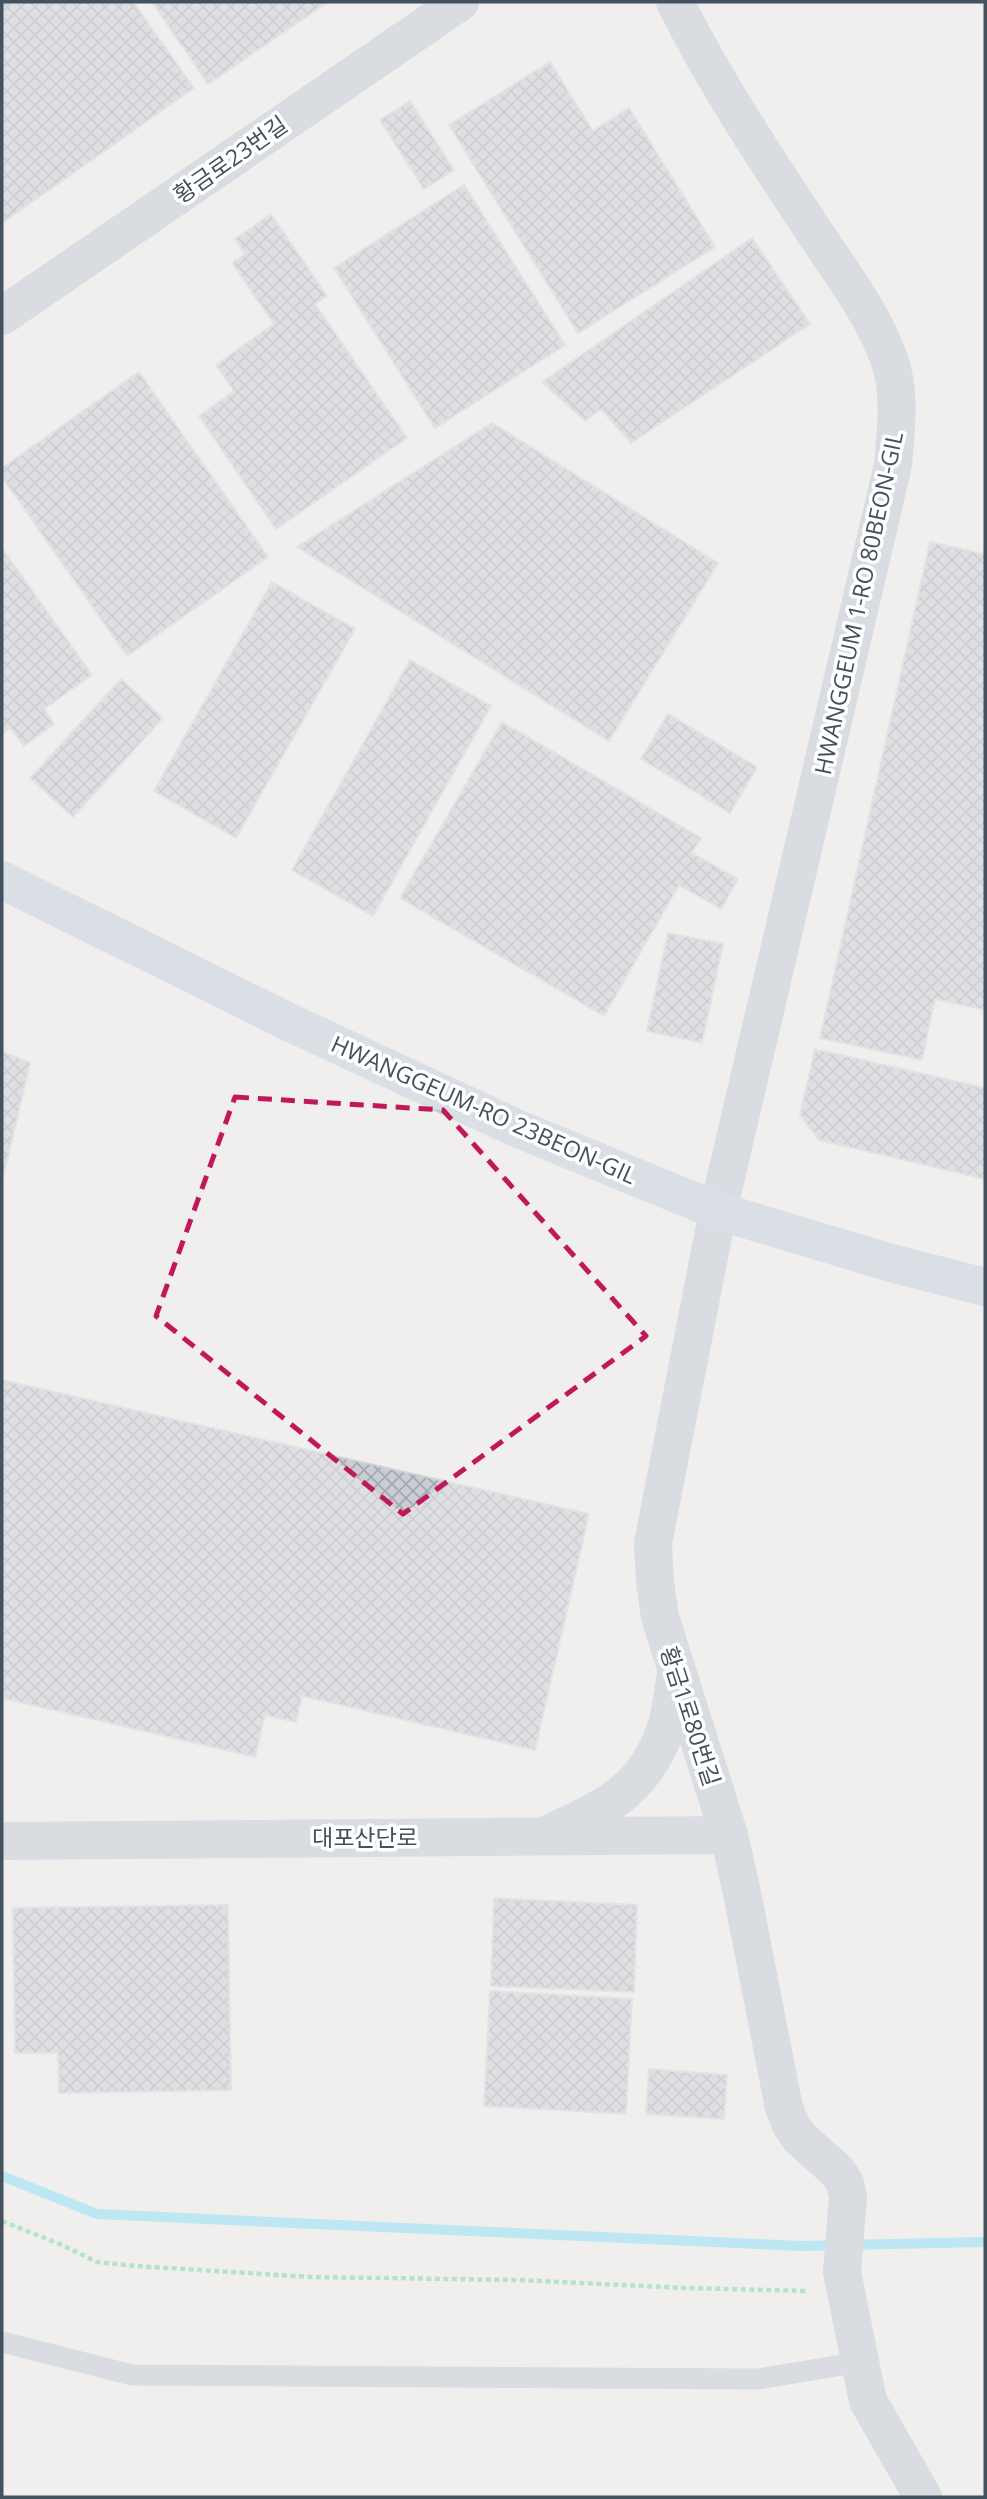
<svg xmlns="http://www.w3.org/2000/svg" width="987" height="2499" font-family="'Open Sans','Noto Sans KR',sans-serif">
<defs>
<pattern id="building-cross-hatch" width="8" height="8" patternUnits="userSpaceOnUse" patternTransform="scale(1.75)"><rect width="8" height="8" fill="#c9cdd4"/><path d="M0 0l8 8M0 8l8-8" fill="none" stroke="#a5a9af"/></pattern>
</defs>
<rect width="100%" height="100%" fill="#f1eeee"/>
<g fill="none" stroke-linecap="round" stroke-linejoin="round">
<!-- stream -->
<path stroke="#7fddf6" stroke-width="10" d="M2 2176 97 2214 800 2246 985 2242"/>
</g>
<!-- building -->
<path fill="url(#building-cross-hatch)" stroke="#d1d4da" stroke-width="2" d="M2 2H133L194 88 2 223Z
M152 2H328L208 84Z
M550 62 593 131 629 108 715 247 578 333 449 125Z
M410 101 454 170 424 189 380 120Z
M464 185 565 345 435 428 334 268Z
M271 214 327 296 315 304 407 438 276 529 199 416 234 391 216 365 274 324 232 263 245 254 235 239Z
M752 238 810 324 631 443 601 409 585 421 542 382Z
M139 372 268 557 127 656 2 477V468Z
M492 423 718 563 609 741 297 547Z
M930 542 985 554V1010L935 999 922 1060 820 1038Z
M2 548 92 675 44 709 54 724 24 746 10 728 2 734Z
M272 582 355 629 236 838 154 791Z
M410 660 491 706 373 916 292 870Z
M121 679 163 718 73 817 30 778Z
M668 714 757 767 730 813 641 759Z
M502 722 701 838 692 853 738 879 721 909 679 885 604 1016 400 898Z
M668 933 723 944 702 1043 647 1031Z
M815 1049 985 1088V1179L819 1140 800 1115Z
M2 1051 30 1063 2 1183Z
M2 1380 589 1514 535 1750 302 1696 296 1722 265 1715 255 1757 2 1698Z
M494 1898 637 1905 634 1992 491 1986Z
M228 1905 231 2090 59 2093 58 2053H15L13 1908Z
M490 1991 632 1999 626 2114 484 2106Z
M649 2069 727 2075 724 2119 646 2114Z"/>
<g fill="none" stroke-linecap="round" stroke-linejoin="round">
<!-- path -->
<path stroke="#6bd6a1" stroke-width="4.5" stroke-dasharray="5 3.5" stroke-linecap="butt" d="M2 2221 62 2245 97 2262 136 2266 311 2277 519 2280 685 2288 807 2291"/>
<!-- lane -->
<path stroke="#bdc8d2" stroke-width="21" d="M2 2342 132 2375 758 2379 860 2362"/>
<!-- street -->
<path stroke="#bdc8d2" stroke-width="38" d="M675 2C715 82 764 156 813 230 840 271 872 312 889 359 901 392 896 430 893 465L718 1211 653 1543 655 1582 660 1617 729 1835 742 1893 784 2108 791 2125 800 2138 837 2171 845 2183 848 2197 842 2272 868 2401 923 2497
M2 316 460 2
M554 1831C608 1808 646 1787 666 1728 671 1711 673 1692 676 1675
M2 1841 729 1835"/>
<!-- secondary -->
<path stroke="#becbd9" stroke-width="38" d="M2 880 293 1024 516 1128 718 1211 891 1263 985 1287"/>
</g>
<!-- marked area -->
<path d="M0 0H987V2499H0ZM235 1097 443 1110 646 1336 403 1514 156 1316Z" fill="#f1eeee" fill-opacity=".55" fill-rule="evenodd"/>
<path fill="none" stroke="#c2185b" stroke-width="5" stroke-dasharray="14 9" stroke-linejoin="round" d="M235 1097 443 1110 646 1336 403 1514 156 1316Z"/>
<g text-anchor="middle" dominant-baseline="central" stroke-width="7" stroke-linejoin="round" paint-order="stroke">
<!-- street labels -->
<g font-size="23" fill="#44515e" stroke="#fff">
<text transform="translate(230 159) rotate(-35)">황금로23번길</text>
<text transform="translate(858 603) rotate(-78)">HWANGGEUM 1-RO 80BEON-GIL</text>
<text transform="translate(484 1109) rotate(24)">HWANGGEUM-RO 23BEON-GIL</text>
<text transform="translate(691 1716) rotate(72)">황금1로80번길</text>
<text x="365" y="1837">대포산단로</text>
</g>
</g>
<!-- border -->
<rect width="987" height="2499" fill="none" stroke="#44515e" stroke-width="7"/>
</svg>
